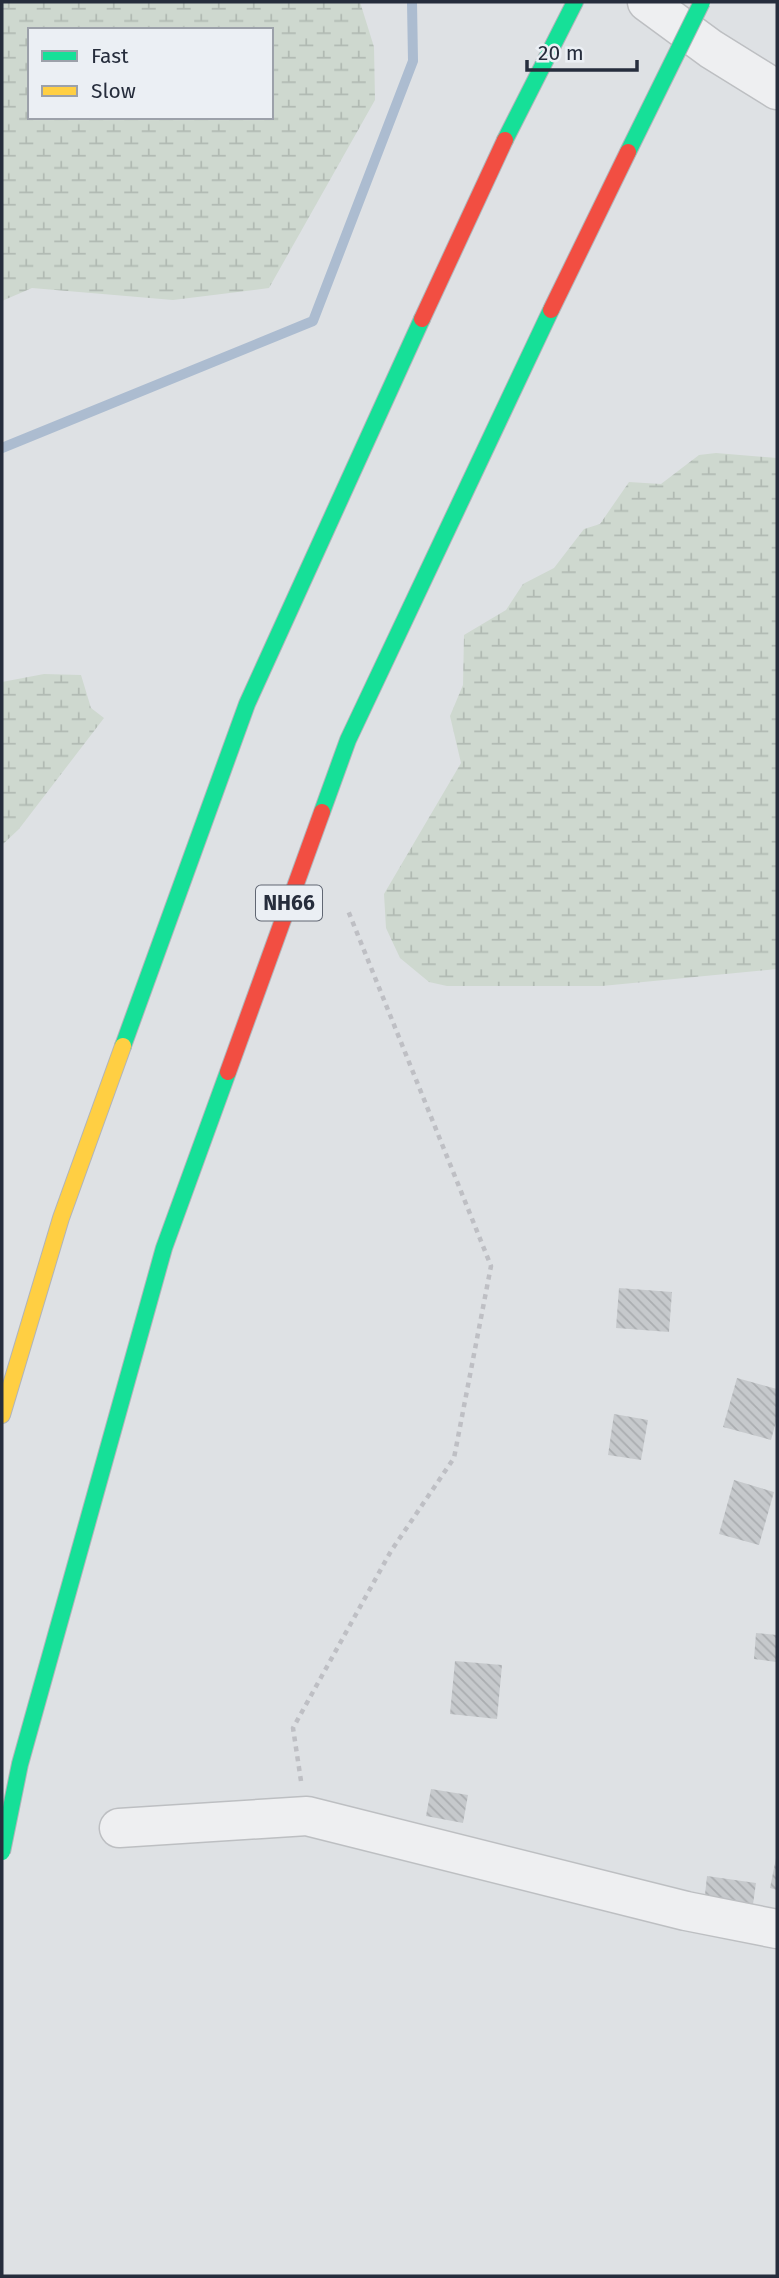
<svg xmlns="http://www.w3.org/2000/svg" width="779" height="2278" font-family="'Fira Sans',sans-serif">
<defs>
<pattern id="wetland-marsh" width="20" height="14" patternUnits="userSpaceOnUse" patternTransform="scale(1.75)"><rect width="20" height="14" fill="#ced8cf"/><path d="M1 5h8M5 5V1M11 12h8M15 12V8" fill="none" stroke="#b1bab3"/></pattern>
<pattern id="building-back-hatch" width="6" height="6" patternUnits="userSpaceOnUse" patternTransform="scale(1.75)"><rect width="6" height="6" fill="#c6c9cc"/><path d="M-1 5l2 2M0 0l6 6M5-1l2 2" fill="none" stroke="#aaadb0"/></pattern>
</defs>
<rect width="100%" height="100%" fill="#dee1e4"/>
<!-- wetland -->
<path fill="url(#wetland-marsh)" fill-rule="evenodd" d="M2 2H360L374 47 375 100 269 288 173 300 32 288 2 301ZM30 30H271V117H30Z
M716 453 777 458V969L602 986H447L429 982 400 958 386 928 384 894 461 763 450 716 463 685 464 635 506 610 523 584 554 568 584 529 600 524 629 482 661 484 699 455Z
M44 674 81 675 91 708 104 718 19 829 2 845V682Z"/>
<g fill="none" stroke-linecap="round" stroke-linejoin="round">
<!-- stream -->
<path stroke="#acbcd0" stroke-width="10" d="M2 448 313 321 413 61 412 2"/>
</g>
<!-- building -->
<path fill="url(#building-back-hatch)" d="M619 1288 672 1292 669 1332 616 1328Z
M737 1378 777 1389V1418L771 1440 723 1427Z
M614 1414 648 1420 641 1460 608 1455Z
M734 1480 774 1492 759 1545 719 1534Z
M756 1633 777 1635 776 1662 754 1659Z
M455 1661 502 1665 497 1719 450 1714Z
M431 1789 468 1795 463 1823 426 1816Z
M776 1858H777V1890L770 1888Z
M707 1876 756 1883 752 1911 704 1904Z"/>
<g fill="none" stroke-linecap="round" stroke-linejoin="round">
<defs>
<path id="street" d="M647 2 711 49 777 90
M119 1828 307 1816 686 1911 777 1929"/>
<path id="fast" d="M505 140 575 2
M123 1046 247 704 422 319"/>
<path id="slow" d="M2 1415 61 1218 123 1046"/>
<path id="jam" d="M422 319 505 140"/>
</defs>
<!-- street casing -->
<use href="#street" stroke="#bdbfc2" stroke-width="41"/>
<!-- fast casing -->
<use href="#fast" stroke="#b1b4b9" stroke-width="18"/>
<!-- slow casing -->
<use href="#slow" stroke="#b1b4b9" stroke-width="18"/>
<!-- jam casing -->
<use href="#jam" stroke="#b1b4b9" stroke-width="18"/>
<!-- path -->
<path stroke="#bebfc4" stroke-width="4.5" stroke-dasharray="5 5" stroke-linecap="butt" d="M301 1781 293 1728 391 1551 454 1458 491 1266 347 908"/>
<!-- street -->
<use href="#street" stroke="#eeeff1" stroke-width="38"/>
<!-- fast -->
<use href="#fast" stroke="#16e098" stroke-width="16"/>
<!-- slow -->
<use href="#slow" stroke="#ffcf43" stroke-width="16"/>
<!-- jam -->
<use href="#jam" stroke="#f24e42" stroke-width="16"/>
<defs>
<path id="fast-bridge" d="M628 152 702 2
M322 812 348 740 551 310
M2 1852 20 1764 164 1248 228 1072"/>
<path id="jam-bridge" d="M551 310 628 152
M228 1072 322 812"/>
</defs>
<!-- fast-bridge casing -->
<use href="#fast-bridge" stroke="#b1b4b9" stroke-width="18" stroke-linecap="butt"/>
<!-- jam-bridge casing -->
<use href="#jam-bridge" stroke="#b1b4b9" stroke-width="18" stroke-linecap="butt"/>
<!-- fast-bridge -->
<use href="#fast-bridge" stroke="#16e098" stroke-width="16"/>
<!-- jam-bridge -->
<use href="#jam-bridge" stroke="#f24e42" stroke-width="16"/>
</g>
<g text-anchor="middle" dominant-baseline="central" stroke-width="5" stroke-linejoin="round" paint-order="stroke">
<!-- shield labels -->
<rect fill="#ebeff4" stroke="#616773" stroke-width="2" x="256" y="885.5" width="66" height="35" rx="5"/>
<g font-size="21" font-weight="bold" fill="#262d3c">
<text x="289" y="903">NH66</text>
</g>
</g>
<!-- border -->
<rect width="779" height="2278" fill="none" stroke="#262d3c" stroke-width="7"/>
<!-- legend -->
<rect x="28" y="28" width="245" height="91" fill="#ebeff4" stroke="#9ca1aa" stroke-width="2"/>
<rect x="42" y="51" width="35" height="10" fill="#16e098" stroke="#9ca1aa" stroke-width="2"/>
<text x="91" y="63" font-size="21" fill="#262d3c">Fast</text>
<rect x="42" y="86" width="35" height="10" fill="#ffcf43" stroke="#9ca1aa" stroke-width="2"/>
<text x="91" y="98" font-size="21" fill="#262d3c">Slow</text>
<!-- scale -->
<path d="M527 60v10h110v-10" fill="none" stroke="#262d3c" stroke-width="3.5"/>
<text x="538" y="60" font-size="21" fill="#262d3c" stroke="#ebeff4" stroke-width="5" paint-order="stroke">20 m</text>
</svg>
